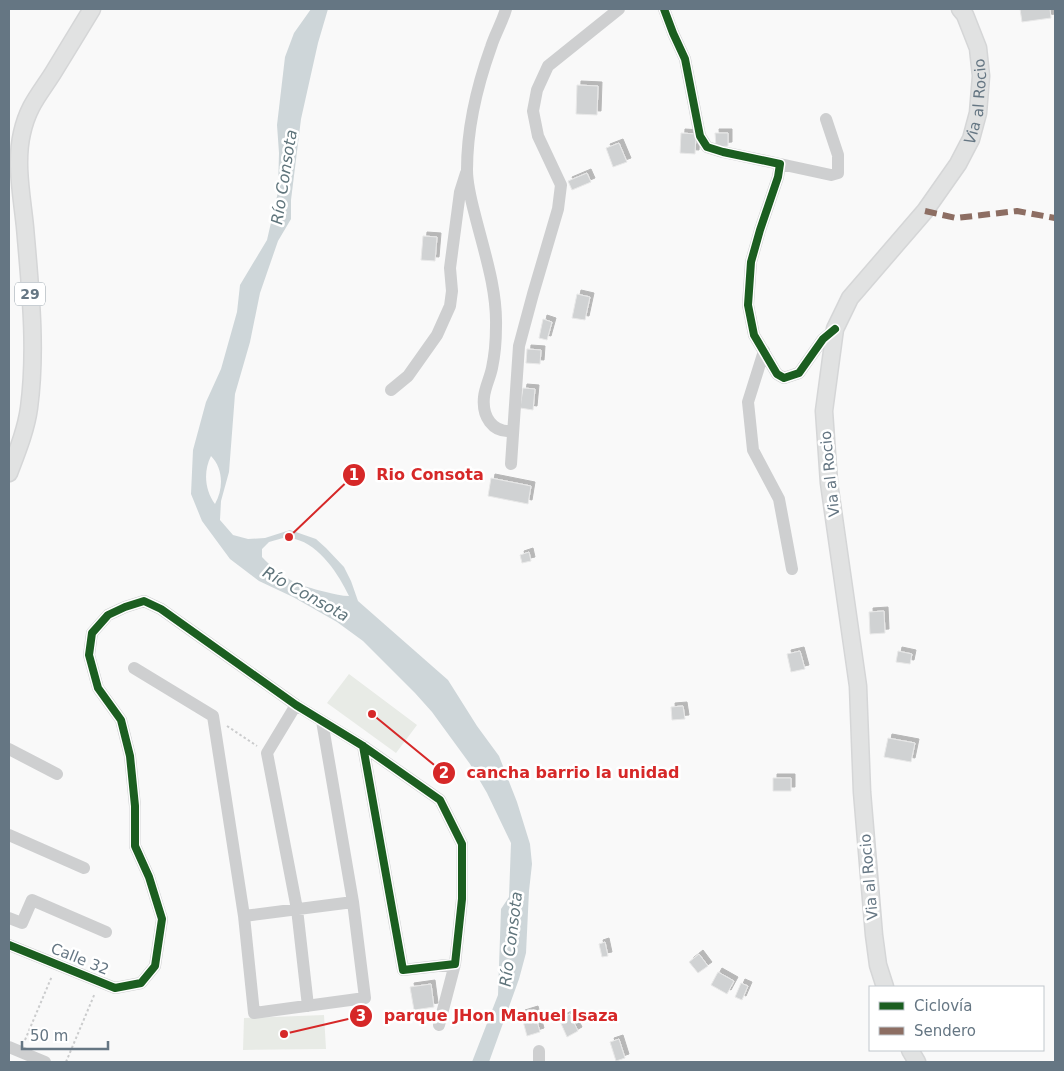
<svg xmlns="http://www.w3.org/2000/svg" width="1064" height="1071" font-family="'DejaVu Sans',sans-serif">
<defs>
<filter id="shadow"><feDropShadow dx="4" dy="-4" stdDeviation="0" flood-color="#0004"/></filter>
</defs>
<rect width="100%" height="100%" fill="#f9f9f9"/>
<!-- green -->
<path fill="#e8ebe6" d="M349 674 417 725 396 753 327 703Z
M324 1015 326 1049 243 1050 244 1018Z"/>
<!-- water -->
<path fill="#ced6d9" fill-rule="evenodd" d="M311 9H328L318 43 301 119 291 200V219L278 241 260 293 250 342 235 394 229 472 221 501 220 520 233 535 248 539 265 538 290 530 316 539 326 548 344 567 351 581 358 601 448 680 477 726 499 756 517 802 530 844 532 864 529 891 526 953 519 979 489 1062H472L498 995 501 909 509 897 511 843 487 793 470 764 432 712 415 693 363 641 337 622 293 597 259 581 230 559 202 521 191 494 193 450 206 402 221 369 237 312 240 285 267 240 278 192 279 153 277 125 285 57 294 33ZM211 456C223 468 224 488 215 504 205 490 203 472 211 456ZM283 538C287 539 292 538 295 539 320 545 339 575 349 596 342 596 334 594 326 592 297 585 283 579 262 557V549L269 542Z"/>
<!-- building -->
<path fill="#d0d2d3" stroke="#e8e8e8" filter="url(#shadow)" d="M1020 9H1050L1051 18 1022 22Z
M577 85 598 86 597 115 576 114Z
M681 133 696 134 695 154 680 153Z
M715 133H728V146L716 147Z
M619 143 627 162 613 167 606 148Z
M587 173 591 182 572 190 568 181Z
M423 236 437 237 435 261 421 260Z
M577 294 590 297 585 320 572 318Z
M543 319 552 322 547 340 539 338Z
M527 349 541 350 540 364 526 363Z
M523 388 535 389 533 410 520 408Z
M491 478 531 486 528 504 488 496Z
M529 552 531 561 522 563 520 555Z
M884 611 885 633 870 634 869 612Z
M800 651 805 669 791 672 787 654Z
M898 651 912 654 910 664 896 662Z
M683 706 685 719 672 720 671 707Z
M888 738 915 743 911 762 884 757Z
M773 778H791V791H773Z
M605 942 608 956 602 957 599 944Z
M699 954 708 966 698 973 689 962Z
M718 972 734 981 727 994 711 985Z
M741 983 748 986 742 1000 735 997Z
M431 984 434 1007 414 1010 410 987Z
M534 1010 540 1032 527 1036 521 1014Z
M570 1014 578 1031 567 1037 559 1019Z
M619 1039 625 1058 616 1061 610 1042Z"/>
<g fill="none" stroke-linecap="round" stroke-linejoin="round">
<defs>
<g id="major">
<path d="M9 473C17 452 26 430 29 408 37 348 30 286 25 227 22 197 15 163 22 133 28 106 39 95 53 73 66 52 79 30 92 9"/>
<path id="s1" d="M885 987 878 965 874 935 862 792 858 686 829 483 824 411 835 329 850 298 925 211 958 164 971 139 978 113 981 76 978 48 965 15 960 9"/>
<path d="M910 1050 917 1062"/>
</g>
</defs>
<!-- major casing -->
<use href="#major" stroke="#d5d6d7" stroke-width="19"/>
<!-- path -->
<path stroke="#cbcccd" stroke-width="2" stroke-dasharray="2.5 2.5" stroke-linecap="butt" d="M227 726 257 746
M25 1040 52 976
M66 1062 95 993"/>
<!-- minor -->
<path stroke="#cecfd0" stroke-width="12" d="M506 9C502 23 495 34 491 47 477 86 467 129 467 170 467 185 471 200 475 215 484 251 497 289 496 326 496 340 495 354 492 368 490 378 485 387 484 397 482 416 492 433 512 431
M664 9 673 33 685 59 700 136 707 147 723 152 780 164 778 177 760 230 751 262 748 305 754 335 777 374 784 378 799 373 823 339 835 329
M780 164 831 175 838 173V155L826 119
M764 351 748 402 753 450 779 499 792 569
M391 390 408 376 437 335 450 306 452 291 450 268 460 192 466 173
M511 464 519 346 533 294 558 209 561 185 538 136 533 111 537 90 548 66 619 9
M134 668 213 716 244 916 254 1013 365 998 353 902 322 721
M296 705 267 753 297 909 308 1006
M363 746 403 970 455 964
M9 749 57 774
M9 835 84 868
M244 916 353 902
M9 918 22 923 32 900 106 932
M9 945 115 988 141 983 155 966 162 919 149 877 135 846V806L130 756 121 720 98 688 89 655 92 633 108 615 125 607 144 601 161 609 296 705 363 746 440 800 462 844V899L455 964 439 1025
M9 1047 45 1062
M539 1062V1051"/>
<!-- major -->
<use href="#major" stroke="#e1e2e2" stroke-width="16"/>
<!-- quiet -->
<path stroke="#8d6e63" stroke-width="6" stroke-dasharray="12 6" stroke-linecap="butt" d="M925 211 956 218 1017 211 1055 218"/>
<defs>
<path id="cycleway" d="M664 9 673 33 685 59 700 136 707 147 723 152 780 164 778 177 760 230 751 262 748 305 754 335 777 374 784 378 799 373 823 339 835 329
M9 945 115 988 141 983 155 966 162 919 149 877 135 846V806L130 756 121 720 98 688 89 655 92 633 108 615 125 607 144 601 161 609 296 705 363 746 440 800 462 844V899L455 964 403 970 363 746"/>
</defs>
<!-- cycleway casing -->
<use href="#cycleway" stroke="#fff" stroke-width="11"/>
<!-- cycleway -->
<use href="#cycleway" stroke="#1b5e20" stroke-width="8"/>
</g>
<g text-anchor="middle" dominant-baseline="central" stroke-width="5" stroke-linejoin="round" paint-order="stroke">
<!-- shield labels -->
<rect fill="#fff" stroke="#939fa8" stroke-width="1" x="15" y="282.5" width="30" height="23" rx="4"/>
<g font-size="14" font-weight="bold" fill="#657683">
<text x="30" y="294">29</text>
</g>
<!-- street labels -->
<g font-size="15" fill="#657683" stroke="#fff">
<text stroke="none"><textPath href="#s1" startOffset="936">Via al Rocio</textPath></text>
<text transform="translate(830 474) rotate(-96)">Via al Rocio</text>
<text transform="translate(869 877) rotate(-95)">Via al Rocio</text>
<text transform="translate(80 959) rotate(22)">Calle 32</text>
</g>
<!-- water labels -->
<g font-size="16" font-style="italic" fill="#60757c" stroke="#fff">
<text transform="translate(284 177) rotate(-81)">Río Consota</text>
<text transform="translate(306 594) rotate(29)">Río Consota</text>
<text transform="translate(511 939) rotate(-83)">Río Consota</text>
</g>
</g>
<!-- callouts -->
<path fill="none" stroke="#d62828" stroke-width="2" d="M289 537L354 475M372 714L444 773M284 1034L361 1016"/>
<g fill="#d62828" stroke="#fff" stroke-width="2">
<circle cx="289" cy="537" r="5"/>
<circle cx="372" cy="714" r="5"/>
<circle cx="284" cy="1034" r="5"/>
<circle cx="354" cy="475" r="12"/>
<circle cx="444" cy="773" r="12"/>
<circle cx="361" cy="1016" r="12"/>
</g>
<g font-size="15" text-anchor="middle" font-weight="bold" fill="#fff">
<text x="354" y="480">1</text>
<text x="444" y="778">2</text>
<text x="361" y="1021">3</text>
</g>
<g font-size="16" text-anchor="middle" font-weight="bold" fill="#d62828" stroke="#fff" stroke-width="5" stroke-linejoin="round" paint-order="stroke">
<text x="430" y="480">Rio Consota</text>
<text x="573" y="778">cancha barrio la unidad</text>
<text x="501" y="1021">parque JHon Manuel Isaza</text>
</g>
<!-- border -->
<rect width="1064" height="1071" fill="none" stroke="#657683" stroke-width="20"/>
<!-- legend -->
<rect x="869" y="986" width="175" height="65" fill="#ffffff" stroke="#c1c8cd"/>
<rect x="879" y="1002" width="25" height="8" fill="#1b5e20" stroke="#c1c8cd"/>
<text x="914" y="1011" font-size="15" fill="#657683">Ciclovía</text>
<rect x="879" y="1027" width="25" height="8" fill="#8d6e63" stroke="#c1c8cd"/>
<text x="914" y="1036" font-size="15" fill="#657683">Sendero</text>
<!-- scale -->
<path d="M22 1041v8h86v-8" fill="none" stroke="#657683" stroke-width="2.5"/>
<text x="30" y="1041" font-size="15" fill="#657683" stroke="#ffffff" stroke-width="4" paint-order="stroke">50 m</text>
</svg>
